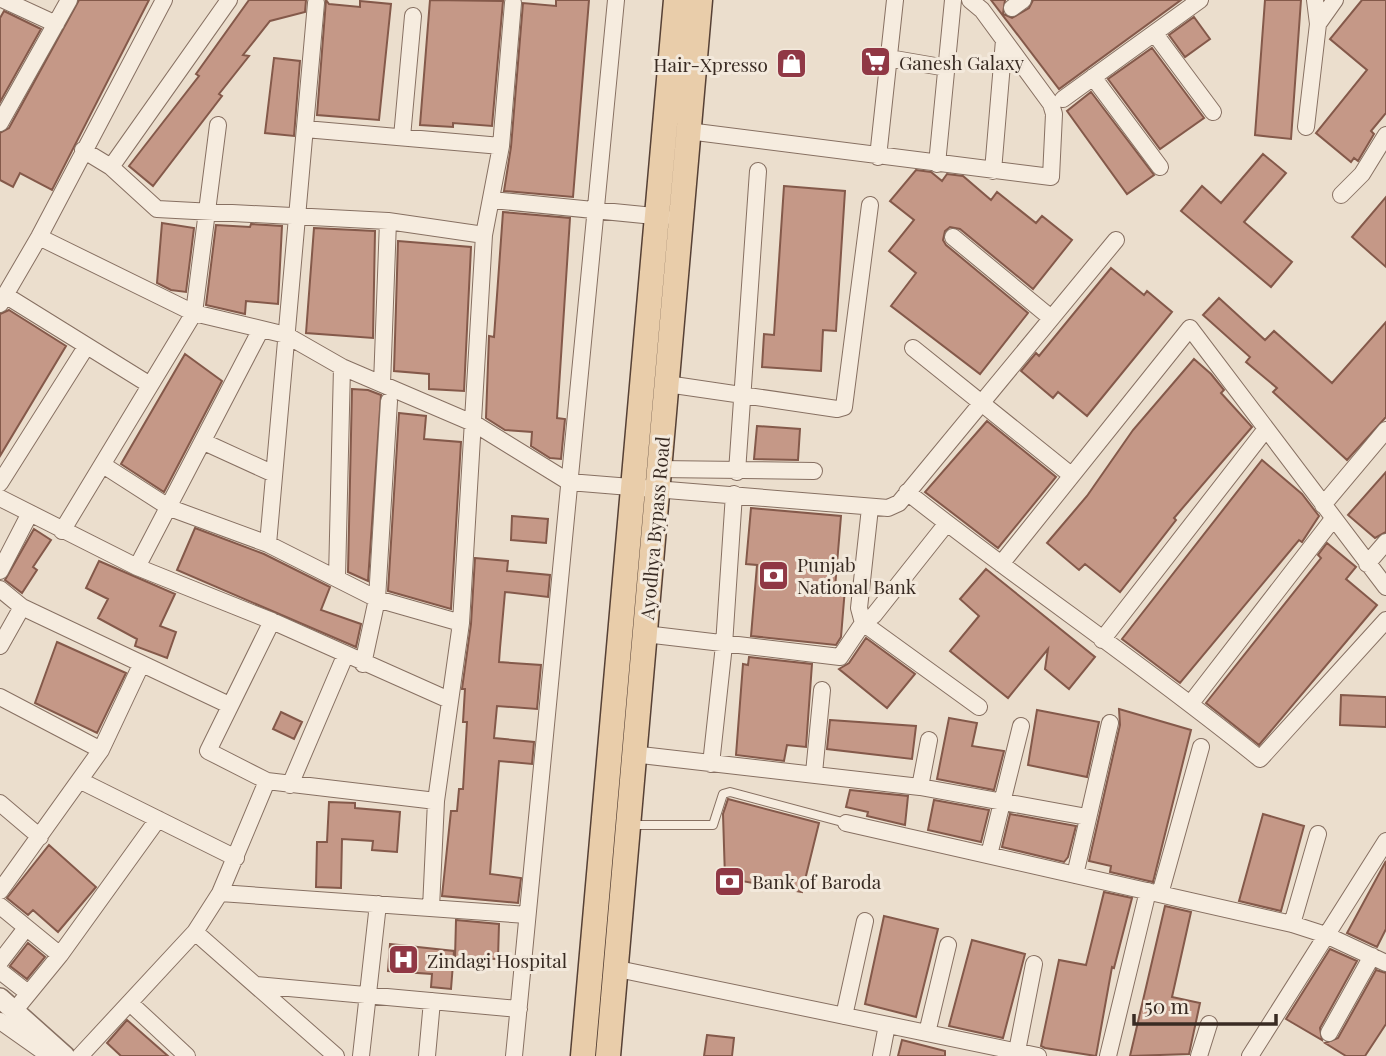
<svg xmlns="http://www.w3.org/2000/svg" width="1386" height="1056" font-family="'Playfair Display',serif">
<rect width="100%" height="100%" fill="#ebdecd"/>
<!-- building -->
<path fill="#c59887" stroke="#84594a" stroke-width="2" d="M79 0H149L52 190 20 173 13 187 0 180V133L9 128Z
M249 0H306L305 12 270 21 243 55 249 56 219 94 222 96 153 186 129 166 199 76 196 74Z
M326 0 329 4 360 7V1L391 4 379 120 317 115Z
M430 0 503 1 492 126 453 123V127L420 125Z
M556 0H589L573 197 504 191 511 147 523 3 556 6Z
M991 0H1005L1003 14 1012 18 1029 8 1033 0H1181L1059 89Z
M1265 0H1301L1291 139 1255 135Z
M1362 0H1386V113L1371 131 1374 134 1358 161 1354 158 1351 162 1316 133 1367 70 1330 39Z
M4 11 41 29 0 102V18Z
M1194 17 1210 39 1185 57 1169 35Z
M1152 48 1204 118 1160 149 1108 79Z
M274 58 300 61 294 136 265 133Z
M1091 92 1154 175 1127 194 1067 111Z
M1263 154 1286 173 1244 222 1292 262 1271 287 1181 211 1202 186 1221 203Z
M916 170 931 172 942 181 947 174 963 176 991 200 997 192 1036 223 1042 216 1072 240 1033 289 960 229 950 227 945 231 943 240 946 245 1028 313 980 374 891 306 916 273 889 251 914 220 890 201Z
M784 186 845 191 836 331 823 330 821 371 762 367 764 334 774 335Z
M1386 197V267L1352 237Z
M503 212 570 218 557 418 565 419 561 459 550 458 531 446 532 432 505 430 486 418 489 336 494 337Z
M162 223 194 228 186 292 171 290 157 283Z
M251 224 282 226 278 304 246 301 245 314 206 305 216 225 250 227Z
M314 228 375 231 373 338 306 333Z
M398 241 471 247 464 391 429 389V374L394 371Z
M1111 268 1144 295 1147 291 1172 312 1087 416 1058 392 1053 398 1021 371 1036 353 1039 356Z
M1219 298 1265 340 1274 331 1332 383 1386 322V417L1347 460 1273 392 1277 388 1246 362 1250 357 1203 315Z
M9 310 66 346 0 456V314Z
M185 354 222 381 164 492 121 464Z
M1194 359 1211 374 1224 390 1221 393 1252 427 1174 518 1176 520 1120 592 1085 564 1079 570 1047 543 1087 496 1133 430Z
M352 389 368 390 381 395 368 581 348 572Z
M399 413 426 416 424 439 461 442 451 609 388 591Z
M987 421 1056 477 998 548 925 492Z
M757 426 800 429 798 460 754 459Z
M1262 460 1302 494 1319 516 1302 542 1299 540 1180 683 1122 639Z
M1386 472V532L1375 538 1348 515Z
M751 508 841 516 835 588H845L841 637 836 645 751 636 757 565 746 564Z
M512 516 548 519 546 543 511 540Z
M195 528 264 554 330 587 321 610 361 624 356 647 177 570Z
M34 529 51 540 33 567 37 570 22 593 5 580Z
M1327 543 1356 567 1346 579 1377 605 1259 745 1206 703 1321 558 1318 555Z
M475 558 508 561 507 571 550 575 548 597 505 592 500 648 499 662 541 665 537 709 497 706 494 738 534 742 532 764 499 761 490 874 521 878 518 903 442 896 451 811H457L459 789H463L467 722H463L465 689H462L471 624Z
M99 561 175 594 160 626 176 632 167 658 135 646 137 639 98 618 108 599 86 588Z
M986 569 1095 657 1069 689 1045 669 1048 649 1008 698 950 651 979 616 960 599Z
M866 638 915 674 887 708 839 669 849 663Z
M57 642 126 673 97 733 35 703Z
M749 657 812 664 806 747 787 745 784 761 736 755 743 664 748 665Z
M1341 695 1386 697V727L1340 725Z
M1119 709 1191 730 1153 882 1110 872 1111 866 1089 861 1120 725Z
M1037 710 1099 722 1087 777 1028 765Z
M281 712 302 722 294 739 273 729Z
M949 718 977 723 972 746 1004 751 994 790 937 779Z
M830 720 916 726 912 759 827 749Z
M850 790 908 796 905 825 867 816 868 812 846 807Z
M728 799 819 823 802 892 725 878 723 814Z
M934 800 989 810 981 842 928 830Z
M329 802 355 803V808L400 812 397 852 372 850 373 841 342 839 341 888 316 887 317 842H327Z
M1010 814 1076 826 1068 857 1064 862 1002 847Z
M1263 814 1304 826 1281 911 1239 901Z
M49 845 96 887 58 932 33 910 28 915 7 898Z
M1386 861V929L1377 947 1347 933Z
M1104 892 1132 898 1114 968 1112 967 1096 1056 1045 1048 1041 1046 1059 960 1086 965Z
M1165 906 1191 912 1172 997 1200 1003 1189 1054 1130 1056Z
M884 916 938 929 916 1017 865 1004Z
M456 920 499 924 498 959 455 958Z
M972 940 1025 954 1003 1038 949 1026Z
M28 943 45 957 27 979 10 966Z
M390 944 454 951 451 989 431 987 432 974 388 971Z
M1330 949 1357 961 1320 1028 1322 1040 1286 1019Z
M1376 970 1386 973V1024L1365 1056H1346L1325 1043 1338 1038Z
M127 1020 168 1056H121L107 1043Z
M707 1035 734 1038 732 1056H704Z
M902 1040 945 1051V1056H898Z"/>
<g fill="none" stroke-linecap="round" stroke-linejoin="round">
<defs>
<path id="service" d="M633 825H713L723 794 730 792 846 823"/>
<path id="minor" d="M4 0 56 24
M1315 0 1318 24
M1012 8 1023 0
M1155 34 1213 112
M889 58 947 68
M1093 77 1160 167
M1063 99 1200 0
M0 123 69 0
M1306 127 1318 24 1335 0
M305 129 501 146
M688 131 1051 177 1054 114 1051 104 982 10 970 0
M402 137 413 16
M83 150 111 167 157 209 388 221 484 235
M878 157 895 0
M937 164 953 0
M111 167 229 0
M993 171 1004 40
M1341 195 1362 174 1386 135
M492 200 664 217
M39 237 194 313 286 335 342 367 475 424 569 482 888 508 899 503 1116 240
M953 237 1051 318
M5 295 150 385
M0 304 39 237 164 0
M913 348 1071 475
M382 384 388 221
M667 384 837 409 844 407 870 205
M204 442 274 474
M103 465 170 508 268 544 377 599 461 623
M658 469 814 471
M737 472 758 171
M0 483 86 347
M907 492C1023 584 1146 666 1260 759L1386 620
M0 498 137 567 272 621 449 700
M1323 505 1386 430
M947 523 874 615 863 623 979 707
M62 531 194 313 218 125
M268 544 316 3
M1001 564 1190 328 1386 587
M1367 564 1386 542
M137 567 260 331
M0 571 30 513
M337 578 342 367
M0 589 22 607 229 705
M272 621 208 751 267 781 436 801
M645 634 840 657 863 623 859 608 870 508
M1102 640 1266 429
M0 646 22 607
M363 664 377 599 389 401
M0 697 101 750
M1191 703 1333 519
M632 754 920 787 1087 817
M711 764 724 645 734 494
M814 773 822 690
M81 781 236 858
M290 785 345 656
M920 787 929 740
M0 803 40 837
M846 823 1292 924 1326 935 1386 963
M989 855 1021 726
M1075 875 1110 723
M0 891 101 750 141 665
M220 893 527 915
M1160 894 1201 747
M0 906 60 955
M431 908 436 801 461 623 484 235 501 146 513 3
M1292 924 1318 834
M195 932 336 1056
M0 962 26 928
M613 968 1038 1056
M0 971 28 993
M256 985 519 1009
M130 1003 187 1056
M15 1010 60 955 158 819
M844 1016 865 921
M0 1021 44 1052 56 1056
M927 1033 948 945
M1329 1033 1372 956
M1017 1051 1034 964
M80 1056 195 932 220 893 267 781
M361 1056 378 904
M427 1056 432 1001
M514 1056 616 0
M881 1056 887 1025
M1108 1056 1148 891
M1199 1056 1209 1024
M1250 1056 1386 841"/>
<path id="tertiary" d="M0 998 65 1056"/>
<path id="primary" d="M583 1056 676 0
M608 1056 700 0"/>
</defs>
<!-- service casing -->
<use href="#service" stroke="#877062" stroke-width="10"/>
<!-- minor casing -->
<use href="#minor" stroke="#877062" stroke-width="18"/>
<!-- tertiary casing -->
<use href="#tertiary" stroke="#877062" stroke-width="22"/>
<!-- primary casing -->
<use href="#primary" stroke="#564035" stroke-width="27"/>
<!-- service -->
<use href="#service" stroke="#f6ecdf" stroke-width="8"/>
<!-- minor -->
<use href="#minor" stroke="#f6ecdf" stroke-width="16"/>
<!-- tertiary -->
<use href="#tertiary" stroke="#f6ecdf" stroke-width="19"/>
<!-- primary -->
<use href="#primary" stroke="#e9cdaa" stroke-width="24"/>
</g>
<!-- icons -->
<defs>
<symbol id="supermarket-square" viewBox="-11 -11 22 22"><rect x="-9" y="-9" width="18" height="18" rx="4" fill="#903845" stroke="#f3e9dc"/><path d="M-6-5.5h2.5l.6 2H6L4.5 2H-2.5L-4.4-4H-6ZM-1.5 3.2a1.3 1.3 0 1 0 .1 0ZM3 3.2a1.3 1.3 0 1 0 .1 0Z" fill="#fff"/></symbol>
<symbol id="shop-square" viewBox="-11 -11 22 22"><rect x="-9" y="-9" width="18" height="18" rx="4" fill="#903845" stroke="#f3e9dc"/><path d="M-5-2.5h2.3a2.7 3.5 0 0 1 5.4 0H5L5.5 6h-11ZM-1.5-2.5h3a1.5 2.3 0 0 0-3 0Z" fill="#fff"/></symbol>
<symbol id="bank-square" viewBox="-11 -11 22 22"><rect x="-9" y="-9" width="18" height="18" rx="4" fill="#903845" stroke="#f3e9dc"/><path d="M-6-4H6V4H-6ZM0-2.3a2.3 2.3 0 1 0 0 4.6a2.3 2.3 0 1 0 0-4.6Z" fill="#fff"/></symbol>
<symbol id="hospital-square" viewBox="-11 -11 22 22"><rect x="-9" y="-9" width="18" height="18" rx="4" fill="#903845" stroke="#f3e9dc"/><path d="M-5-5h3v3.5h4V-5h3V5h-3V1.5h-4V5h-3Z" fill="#fff"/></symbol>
</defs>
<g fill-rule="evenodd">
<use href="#supermarket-square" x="858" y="44" width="35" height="35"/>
<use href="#shop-square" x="774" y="46" width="35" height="35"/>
<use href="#bank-square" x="756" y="558" width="35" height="35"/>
<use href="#bank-square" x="712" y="864" width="35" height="35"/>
<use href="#hospital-square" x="386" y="942" width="35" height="35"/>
</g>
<g text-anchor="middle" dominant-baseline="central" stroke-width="6" stroke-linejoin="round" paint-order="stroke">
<!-- poi labels -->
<g font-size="19" fill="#392b23" stroke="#f3e9dc" text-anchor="start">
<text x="899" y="62">Ganesh Galaxy</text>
<text x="768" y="64" text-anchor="end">Hair-Xpresso</text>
<text x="797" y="564">Punjab<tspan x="797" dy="22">National Bank</tspan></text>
<text x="752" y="881">Bank of Baroda</text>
<text x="427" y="960">Zindagi Hospital</text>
</g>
<!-- street labels -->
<g font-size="19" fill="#392b23" stroke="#f3e9dc">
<text transform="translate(654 528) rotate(-85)">Ayodhya Bypass Road</text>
</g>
</g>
<!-- scale -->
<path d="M1134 1014v10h142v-10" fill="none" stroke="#392b23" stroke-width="3.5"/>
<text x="1144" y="1014" font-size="21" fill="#392b23" stroke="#f3e9dc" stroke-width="5" paint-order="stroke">50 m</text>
</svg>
